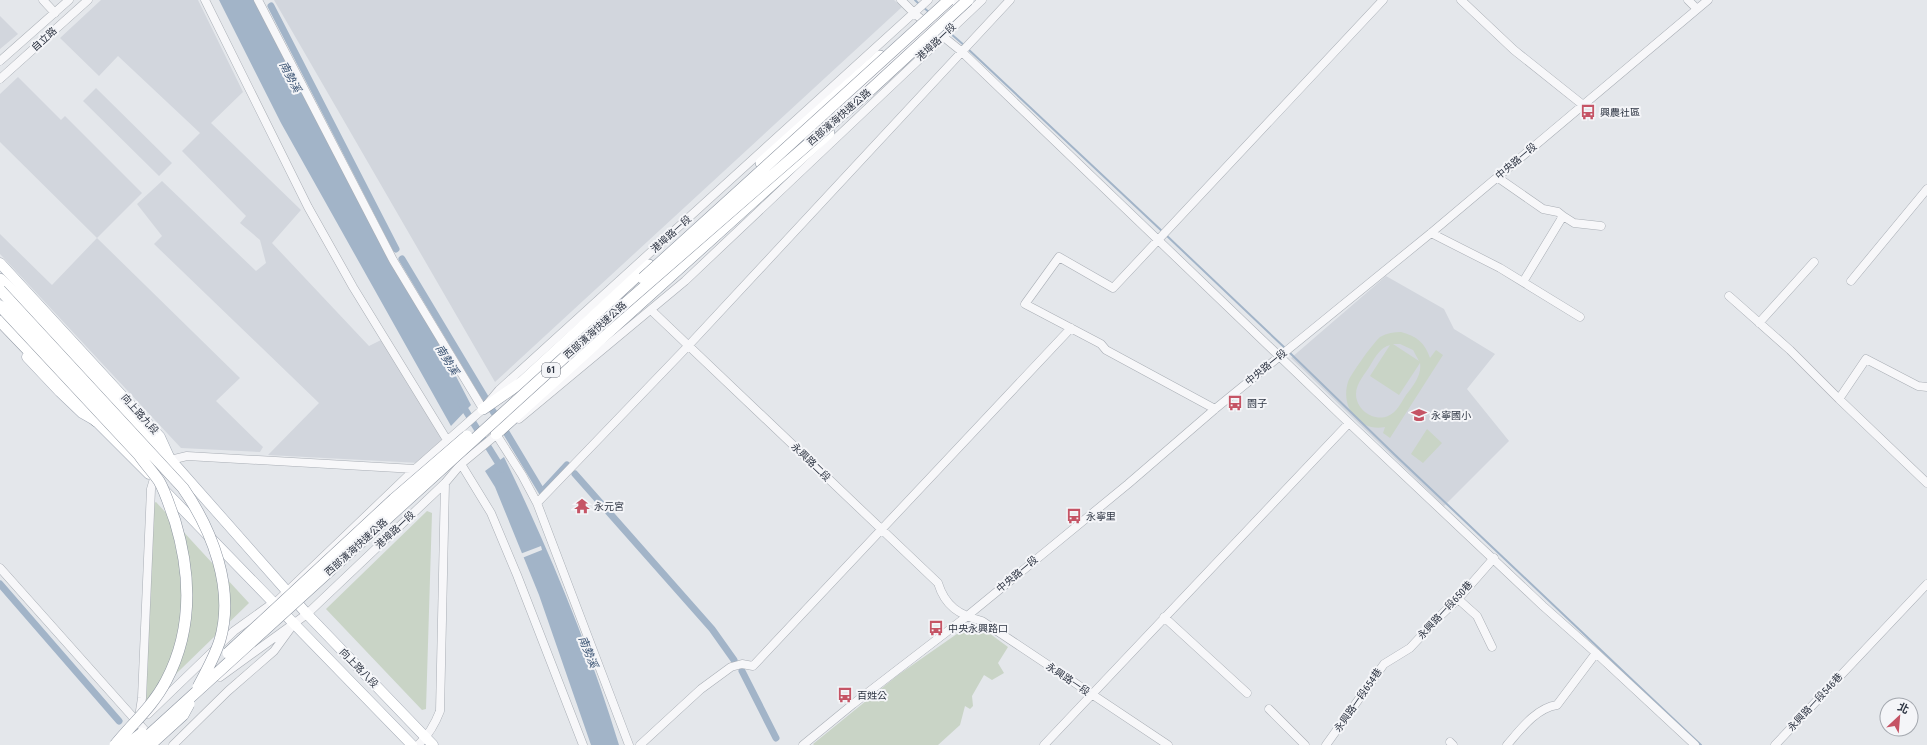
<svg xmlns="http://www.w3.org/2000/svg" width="1927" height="745" font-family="'Roboto Condensed','Noto Sans TC',sans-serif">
<rect width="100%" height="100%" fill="#e4e7eb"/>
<!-- built -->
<path fill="#d2d6dd" d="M101 0H198L243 92 211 123 301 210 272 243 369 346 381 340 443 438 420 463 268 455 319 403 154 244 162 236 137 204 162 181 256 271 266 263 260 240 240 223 246 216 182 151 200 133 118 56 99 76 60 38Z
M274 0H894L902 7 495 382Z
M0 16 18 34 0 49Z
M18 77 61 120 65 116 142 193 97 238 240 378 216 401 263 447 260 452 181 448 0 254V234L52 285 97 238 0 142V94Z
M96 88 172 163 159 176 83 101Z
M1386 276 1444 309 1454 329 1495 354 1467 389 1509 441 1444 506 1291 358Z"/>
<!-- green -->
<path fill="#c9d4c6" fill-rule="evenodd" d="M1401 332C1417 336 1425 343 1430 358L1436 350 1443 355 1390 438 1383 433 1385 427C1359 432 1340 407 1348 382 1350 375 1374 342 1380 337 1387 333 1394 332 1401 332ZM1400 344 1413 350 1419 361 1393 344ZM1390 345 1370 376 1399 395 1420 363C1422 375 1413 386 1406 395 1401 403 1397 412 1388 416 1374 422 1356 410 1356 394 1356 383 1366 373 1371 364 1376 356 1380 348 1390 345Z
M1427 429 1442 443 1423 463 1411 454Z
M156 502 249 603 146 703 143 702 152 504Z
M427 511 432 513 426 709 422 710 326 609Z
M974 622 1008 647 998 663 1004 673 992 680 984 675 972 696 973 706 970 709 965 706 960 725 938 745H814L813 744 898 675Z"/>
<!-- water -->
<path fill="#a2b4c8" d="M219 0H260L471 405 451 426 281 123Z
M504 457C549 550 589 646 619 745H591L539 595 495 487 485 471Z"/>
<!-- pier -->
<path fill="#e4e7eb" d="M541 546 542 550 522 558 520 554Z"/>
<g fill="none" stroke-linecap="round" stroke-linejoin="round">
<!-- stream -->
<path stroke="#a2b4c8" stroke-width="2" d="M915 0 919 4
M923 7 930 13
M950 33 965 46
M968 49 1163 232
M1166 235 1285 348
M1289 352 1394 454 1701 745"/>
<!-- canal -->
<path stroke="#a2b4c8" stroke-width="7" d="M271 6 396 249
M402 259 486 399
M461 403 502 469
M490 407 497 417
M506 432 542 492 567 465
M575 474 712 629 734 660
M0 584 119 721
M742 671 776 738"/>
<defs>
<path id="minor" d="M43 0 55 13
M205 0 308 207 353 287 447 440
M258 0 393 260 483 409
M901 0 915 14 961 51 1349 423 1543 606 1596 653 1695 745
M1461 0 1514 50 1583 105
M1688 0 1697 9
M0 61 69 0
M0 79 88 0
M800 144 959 0
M1497 177 1543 209 1558 212 1563 216 1523 282
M1563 216 1574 223 1601 226
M1431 233 1500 268 1580 317
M1851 281 1927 189
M1729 296 1790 350 1839 399 1927 483
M651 310 938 583C945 606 959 615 982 621L1168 745
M1759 323 1814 262
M1839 399 1866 359 1918 386 1927 387
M1215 409 1106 350 1101 344 1025 304 1059 257 1113 288 1383 0
M519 419 685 281 982 0
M496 434 522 475 537 503 629 745
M166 461 187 456 415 469 431 466
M461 464 491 513 517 575 583 745
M537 503 689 345 1010 0
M0 568 148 734
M1458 599 1477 616 1492 647
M271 607 415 469 483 409 499 390 928 0
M1164 617 1247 693
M220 677 307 614 445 483 461 464 501 431
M1269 709 1305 745
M148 714 234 631 273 603
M139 717 142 698 151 489 156 472
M1450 742 1453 745
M173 745 228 691 274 651 290 629
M418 745C429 735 435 724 440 711L445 483
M640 745 701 689 731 667 742 664 753 666 1071 328
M803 745 853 704 966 617 1128 484 1215 409 1431 233 1708 0
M1044 745 1349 423
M1326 745 1384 664 1410 648 1437 619 1458 599 1494 558
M1507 745C1520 730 1536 708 1557 705L1596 653
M1775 745 1927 584"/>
<path id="major" d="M0 263 160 437 170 459 307 614 433 745
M27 357 60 392 82 413 96 421 149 474
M164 490 412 745"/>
<path id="highway" d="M761 163 880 56
M0 279 37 316 170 459
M0 321 96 421
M483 409 522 382 649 265
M496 434 829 133"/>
</defs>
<!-- minor casing -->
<use href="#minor" stroke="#a9aeb5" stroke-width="9"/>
<!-- major casing -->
<use href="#major" stroke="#a4abb6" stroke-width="11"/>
<!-- highway casing -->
<use href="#highway" stroke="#8c94a0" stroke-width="12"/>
<!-- minor -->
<use href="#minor" stroke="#f7f7f9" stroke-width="8"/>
<!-- major -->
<use href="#major" stroke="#fff" stroke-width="10"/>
<!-- highway -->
<use href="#highway" stroke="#fff" stroke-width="11"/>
<defs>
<path id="highway-bridge" d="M643 278 949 0
M0 290 183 488C212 530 235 588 220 640 215 656 206 672 198 687
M0 306 139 455C145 464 153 472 159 481 166 493 170 508 175 521 191 574 193 630 166 681 153 706 133 723 115 745
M228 653 394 499 467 436
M127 745 142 733
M138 745 589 335 867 93 968 0
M150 745 183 715 189 704"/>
</defs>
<!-- highway-bridge casing -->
<use href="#highway-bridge" stroke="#8c94a0" stroke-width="12" stroke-linecap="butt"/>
<!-- highway-bridge -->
<use href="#highway-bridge" stroke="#fff" stroke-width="11"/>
</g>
<!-- icons -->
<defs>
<symbol id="bus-bare" viewBox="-9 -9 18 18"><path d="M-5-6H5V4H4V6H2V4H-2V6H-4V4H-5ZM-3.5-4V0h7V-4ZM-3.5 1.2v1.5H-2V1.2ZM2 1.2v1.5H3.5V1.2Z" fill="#c55465" stroke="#f4f5f8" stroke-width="2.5" paint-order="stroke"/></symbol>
<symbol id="school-bare" viewBox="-9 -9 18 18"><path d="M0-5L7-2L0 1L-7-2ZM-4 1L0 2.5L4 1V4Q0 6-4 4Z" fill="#c55465" stroke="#f4f5f8" stroke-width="2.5" paint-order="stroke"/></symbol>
<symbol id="temple-bare" viewBox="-9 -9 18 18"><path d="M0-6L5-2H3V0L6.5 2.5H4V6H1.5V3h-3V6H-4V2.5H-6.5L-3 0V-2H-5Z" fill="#c55465" stroke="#f4f5f8" stroke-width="2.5" paint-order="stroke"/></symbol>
</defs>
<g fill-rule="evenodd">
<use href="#bus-bare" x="1577" y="101" width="22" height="22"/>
<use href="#bus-bare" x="1224" y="392" width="22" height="22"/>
<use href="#school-bare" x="1408" y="404" width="22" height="22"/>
<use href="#temple-bare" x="571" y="495" width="22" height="22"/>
<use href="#bus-bare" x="1063" y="505" width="22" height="22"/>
<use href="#bus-bare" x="925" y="617" width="22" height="22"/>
<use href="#bus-bare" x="834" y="684" width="22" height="22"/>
</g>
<g text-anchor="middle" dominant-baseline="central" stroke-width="4" stroke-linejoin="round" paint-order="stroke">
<!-- shield labels -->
<rect fill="#f4f5f8" stroke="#696e79" stroke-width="1" x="542" y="363" width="18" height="14" rx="3"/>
<g font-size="9" font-weight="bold" fill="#2d3442">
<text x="551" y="370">61</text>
</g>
<!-- street labels -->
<g font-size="10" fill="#2d3442" stroke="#f4f5f8">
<text transform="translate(44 39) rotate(-42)">自立路</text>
<text transform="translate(936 42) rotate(-43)">港埠路一段</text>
<text transform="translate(839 117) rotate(-41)">西部濱海快速公路</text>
<text transform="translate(1516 161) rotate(-40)">中央路一段</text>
<text transform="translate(671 234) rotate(-42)">港埠路一段</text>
<text transform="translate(595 330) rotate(-42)">西部濱海快速公路</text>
<text transform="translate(1266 367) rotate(-39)">中央路一段</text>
<text transform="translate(140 414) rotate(48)">向上路九段</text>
<text transform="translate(811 462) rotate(44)">永興路二段</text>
<text transform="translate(395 530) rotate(-43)">港埠路一段</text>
<text transform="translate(356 547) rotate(-42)">西部濱海快速公路</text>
<text transform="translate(1017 574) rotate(-40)">中央路一段</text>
<text transform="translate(1445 610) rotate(-47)">永興路一段650巷</text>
<text transform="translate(359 668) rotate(46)">向上路八段</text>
<text transform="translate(1068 679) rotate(34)">永興路一段</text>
<text transform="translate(1358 700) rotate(-55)">永興路一段654巷</text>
<text transform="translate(1815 702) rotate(-47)">永興路一段546巷</text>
</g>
<!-- poi labels -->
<g font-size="10" fill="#2d3442" stroke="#f4f5f8" text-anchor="start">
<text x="1600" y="112">興農社區</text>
<text x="1247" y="403">園子</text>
<text x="1431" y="415">永寧國小</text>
<text x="594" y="506">永元宮</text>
<text x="1086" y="516">永寧里</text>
<text x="948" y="628">中央永興路口</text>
<text x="857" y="695">百姓公</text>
</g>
<!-- water labels -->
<g font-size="11" font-style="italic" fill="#3a5373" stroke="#f4f5f8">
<text transform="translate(290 77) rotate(62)">南勢溪</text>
<text transform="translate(447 360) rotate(58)">南勢溪</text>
<text transform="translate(588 652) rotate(68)">南勢溪</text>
</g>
</g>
<!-- north arrow -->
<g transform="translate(1899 717) rotate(26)"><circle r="19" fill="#f4f5f8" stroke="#a4a8af"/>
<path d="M0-3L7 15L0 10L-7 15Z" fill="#c55465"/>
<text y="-6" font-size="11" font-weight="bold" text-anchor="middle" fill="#2d3442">北</text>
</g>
</svg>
